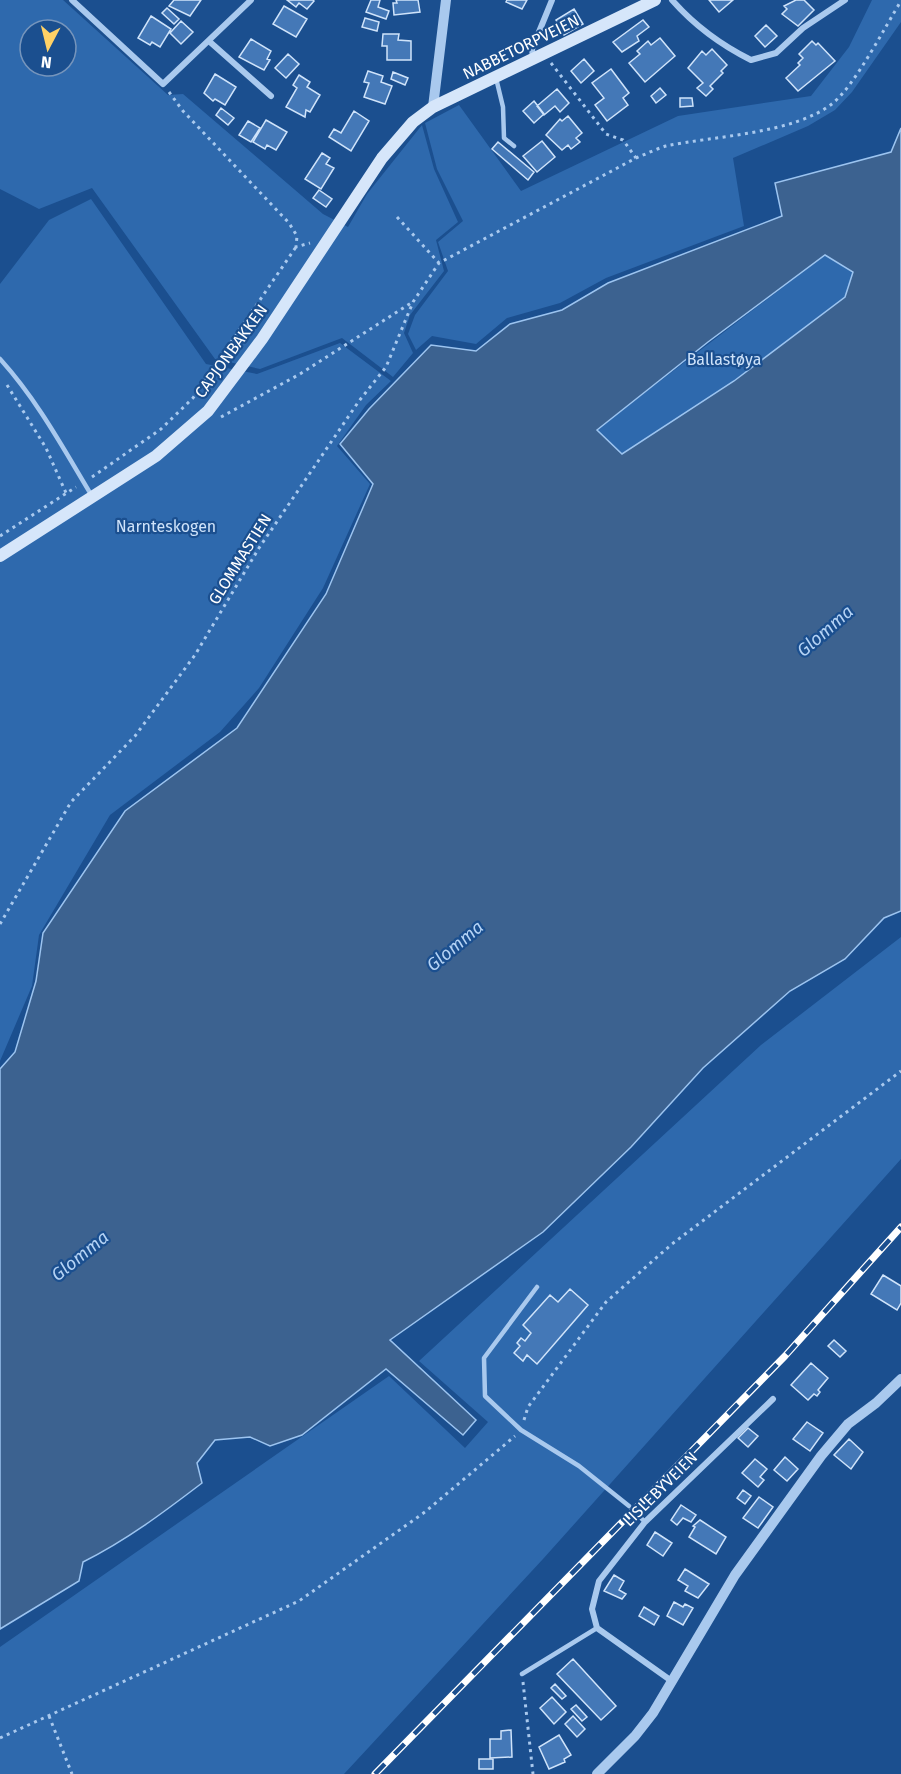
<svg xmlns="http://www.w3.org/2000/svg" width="901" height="1774" font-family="'Fira Sans',sans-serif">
<rect width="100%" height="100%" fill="#1b4f8f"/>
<!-- green -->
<path fill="#2e69ad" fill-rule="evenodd" d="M0 0H63L168 95 183 94 323 214 348 227 367 194 422 125 434 169 458 222 436 240 444 271 410 315 404 333 413 353 393 377 342 338 260 369 215 359 92 188 39 209 0 189ZM30 30H66V66H30Z
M872 0H901V22L852 92 835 110 808 126 733 158 744 226 606 278 560 303 507 318 476 344 432 336 416 350 408 334 415 315 448 271 438 242 463 221 437 169 425 123 459 105 521 191 678 116 811 96 849 47Z
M91 199 206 364 257 374 340 343 391 381 366 405 337 446 370 484 323 588 259 688 220 732 110 815 39 935 32 986 0 1061V284L49 220Z
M825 255 853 272 845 297 734 381 622 454 596 430Z
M901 937V1159L543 1559 344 1774H0V1647L389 1376 465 1448 488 1422 419 1361 761 1045Z"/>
<!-- water -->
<path fill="#3c6290" stroke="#9cc4f0" stroke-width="1.5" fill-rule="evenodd" d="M901 128V911L884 918 845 959 790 991 703 1068 631 1147 543 1232 390 1340 476 1420 463 1435 386 1369 302 1435 270 1446 250 1437 215 1440 197 1463 202 1483C164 1512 127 1540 83 1562L79 1581 0 1629V1069L15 1052 36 981 43 933 125 811 237 728 326 594 373 484 340 444 369 409 431 345 476 351 510 324 562 310 608 283 782 216 775 183 891 152ZM825 255 853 272 845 297 734 381 622 454 597 430 708 342Z"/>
<!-- building -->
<path fill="#4478b7" stroke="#cfe3fa" stroke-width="1.5" d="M174 0H201L190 16 169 6Z
M287 0H313L314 1 307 9 299 3 296 7Z
M371 0H380L378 7 389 11 386 19 366 12Z
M396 0H418L420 12 394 15 393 3H397Z
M507 0H527L522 9 506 2Z
M709 0H733L719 12Z
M796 0H804L814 10 798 26 782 14 787 9 784 6Z
M284 6 307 19 296 37 273 24Z
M167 8 179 19 174 24 162 13Z
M574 9 583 24 564 35 556 20Z
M151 16 171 29 160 47 152 42 150 45 138 38Z
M365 18 379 22 377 31 362 27Z
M643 20 649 27 637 36 639 41 622 52 613 42Z
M181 21 193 32 181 44 170 33Z
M766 25 777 36 765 47 755 36Z
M383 34H399L398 40 411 41V60H387V46H382Z
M660 38 675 56 645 82 629 63 640 54 637 51 648 41 651 45Z
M251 39 271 51 267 59 270 60 264 70 239 57Z
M812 41 816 45 818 43 835 61 798 91 786 78 800 65 798 63 803 58 799 54Z
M712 49 727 65 721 71 723 73 710 86 713 89 706 96 697 88 703 83 688 68 702 51 706 55Z
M288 54 299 64 286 78 275 68Z
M584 59 594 71 581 83 571 71Z
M611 69 629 93 623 98 628 105 607 121 595 105 604 98 592 83Z
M368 71 383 76 381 82 392 86 385 104 364 97 369 83 364 82Z
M393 72 408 78 405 85 391 79Z
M215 74 236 87 225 105 215 99 213 101 204 93Z
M299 75 310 82 307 87 320 95 310 112 306 110 305 117 286 107 297 88 293 85Z
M660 88 666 95 656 103 651 96Z
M557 89 569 103 560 112 555 106 544 115 537 106Z
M680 98H692L693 106 680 107Z
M534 101 544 114 534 123 523 111Z
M221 108 234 118 228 125 216 115Z
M354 111 369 121 351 151 329 137 334 129 341 133Z
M568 116 582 133 576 138 580 142 571 149 568 145 562 150 546 135 560 119 562 121Z
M266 120 287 132 276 150 267 145 265 149 253 142Z
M248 121 260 128 251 142 239 135Z
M542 141 555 157 537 172 523 156Z
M498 142 534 172 528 180 492 149Z
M322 153 330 158 326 164 334 168 321 189 305 179Z
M319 190 332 199 326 207 313 198Z
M883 1275 901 1286V1303L897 1310 871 1294Z
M570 1289 588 1305 537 1364 527 1355 523 1361 514 1353 520 1346 517 1343 521 1338 525 1341 531 1333 523 1325 550 1295 558 1302Z
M834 1340 846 1351 840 1357 828 1346Z
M811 1363 828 1378 818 1390 820 1392 817 1396 814 1394 808 1400 791 1385Z
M807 1422 823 1433 810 1451 793 1439Z
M748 1428 758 1436 748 1447 738 1438Z
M849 1439 863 1452 851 1469 834 1455Z
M785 1457 798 1469 787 1481 774 1470Z
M755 1459 767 1469 760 1477 764 1480 758 1487 742 1473Z
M743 1490 751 1496 745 1504 737 1498Z
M759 1497 773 1507 758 1528 743 1518Z
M681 1505 696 1515 691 1522 683 1518 677 1525 671 1520Z
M700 1520 726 1537 716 1554 689 1537 695 1527 693 1526Z
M655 1532 672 1543 663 1556 647 1545Z
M685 1569 709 1584 698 1598 685 1591 688 1586 678 1580Z
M614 1575 624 1581 619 1590 626 1594 622 1599 604 1591Z
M674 1602 683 1607 685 1604 693 1608 683 1625 667 1616Z
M644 1607 659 1616 654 1625 639 1616Z
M573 1659 616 1706 601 1720 557 1674Z
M555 1684 566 1696 562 1699 551 1688Z
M552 1697 566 1712 554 1724 540 1708Z
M576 1705 587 1717 582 1721 571 1709Z
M573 1716 585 1729 577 1737 565 1724Z
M511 1730 512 1757 490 1758V1739H501V1731Z
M559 1735 571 1755 564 1759 565 1762 549 1769 539 1747Z
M479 1759H493V1769H479Z"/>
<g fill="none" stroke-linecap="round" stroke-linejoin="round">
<!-- path -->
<path stroke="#a9c9ee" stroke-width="3" stroke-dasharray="3 4.5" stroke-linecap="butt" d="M551 63 606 134 623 140 636 158
M169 92 183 111 289 223 297 236 296 247 310 243
M397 217 439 263
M7 385 46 448 66 493
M221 417 300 374 411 303
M92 477 161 429 193 398 296 247
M0 536 76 487
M0 924 71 802 135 736 195 655 259 548 359 401 386 367 413 302 439 263 636 158C646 154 656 149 666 146 713 136 795 134 833 103 855 85 885 27 901 1
M524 1420 528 1407 606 1302 672 1244 901 1071
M523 1682 533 1774
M49 1716 72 1774
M0 1738 299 1601 425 1512 515 1436"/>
<!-- service -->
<path stroke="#a9c9ee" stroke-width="4.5" d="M496 78 503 107 504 138 514 146
M0 359C38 401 63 448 92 496
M537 1287 484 1358 485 1396 521 1430 579 1466 629 1506
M639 1516 645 1522
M522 1674 597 1628"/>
<!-- minor -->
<path stroke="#a9c9ee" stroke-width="6" d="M72 0 163 84 251 0
M672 0C694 25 721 45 751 60L776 53 803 28 845 0
M210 42 271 96
M533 58 532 49 552 0
M673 1682 597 1628 592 1609 599 1581 645 1522 773 1399"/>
<!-- tertiary -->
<path stroke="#a9c9ee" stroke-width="10" d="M433 107 446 0
M597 1774 635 1736 653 1713 735 1575 821 1456 848 1424 876 1403 901 1379"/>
<!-- secondary -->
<path stroke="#d6e6fa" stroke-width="12" d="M0 556 156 456 208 411 262 339 382 158 413 122 433 107 655 0"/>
<defs>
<path id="rail" d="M375 1774 785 1356 901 1227"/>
</defs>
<!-- rail casing -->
<use href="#rail" stroke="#fff" stroke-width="7"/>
<!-- rail -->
<use href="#rail" stroke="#1b4f8f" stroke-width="4.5" stroke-dasharray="14" stroke-linecap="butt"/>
</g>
<g text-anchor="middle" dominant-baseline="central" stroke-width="4.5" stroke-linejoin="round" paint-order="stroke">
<!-- street labels -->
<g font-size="16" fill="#fff" stroke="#1b4f8f">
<text transform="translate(521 47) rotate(-26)">NABBETORPVEIEN</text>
<text transform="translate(231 351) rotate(-54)">CAPJONBAKKEN</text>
<text transform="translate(240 559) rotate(-58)">GLOMMASTIEN</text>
<text transform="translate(660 1489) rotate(-45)">LISLEBYVEIEN</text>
</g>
<!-- park labels -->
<g font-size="16" fill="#cfe3fa" stroke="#1b4f8f">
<text x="724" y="359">Ballastøya</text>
<text x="166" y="526">Narnteskogen</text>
</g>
<!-- water labels -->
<g font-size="18" font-style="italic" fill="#b5d3f5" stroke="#1b4f8f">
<text transform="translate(825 631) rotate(-41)">Glomma</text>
<text transform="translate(455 946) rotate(-40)">Glomma</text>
<text transform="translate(80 1256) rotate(-39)">Glomma</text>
</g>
</g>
<!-- north arrow -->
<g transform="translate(48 48) rotate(187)"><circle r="28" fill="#1b4f8f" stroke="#7695bc" stroke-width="1.5"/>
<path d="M0-4.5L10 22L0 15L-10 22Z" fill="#ffd166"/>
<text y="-9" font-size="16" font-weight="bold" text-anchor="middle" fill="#ffffff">N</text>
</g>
</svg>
